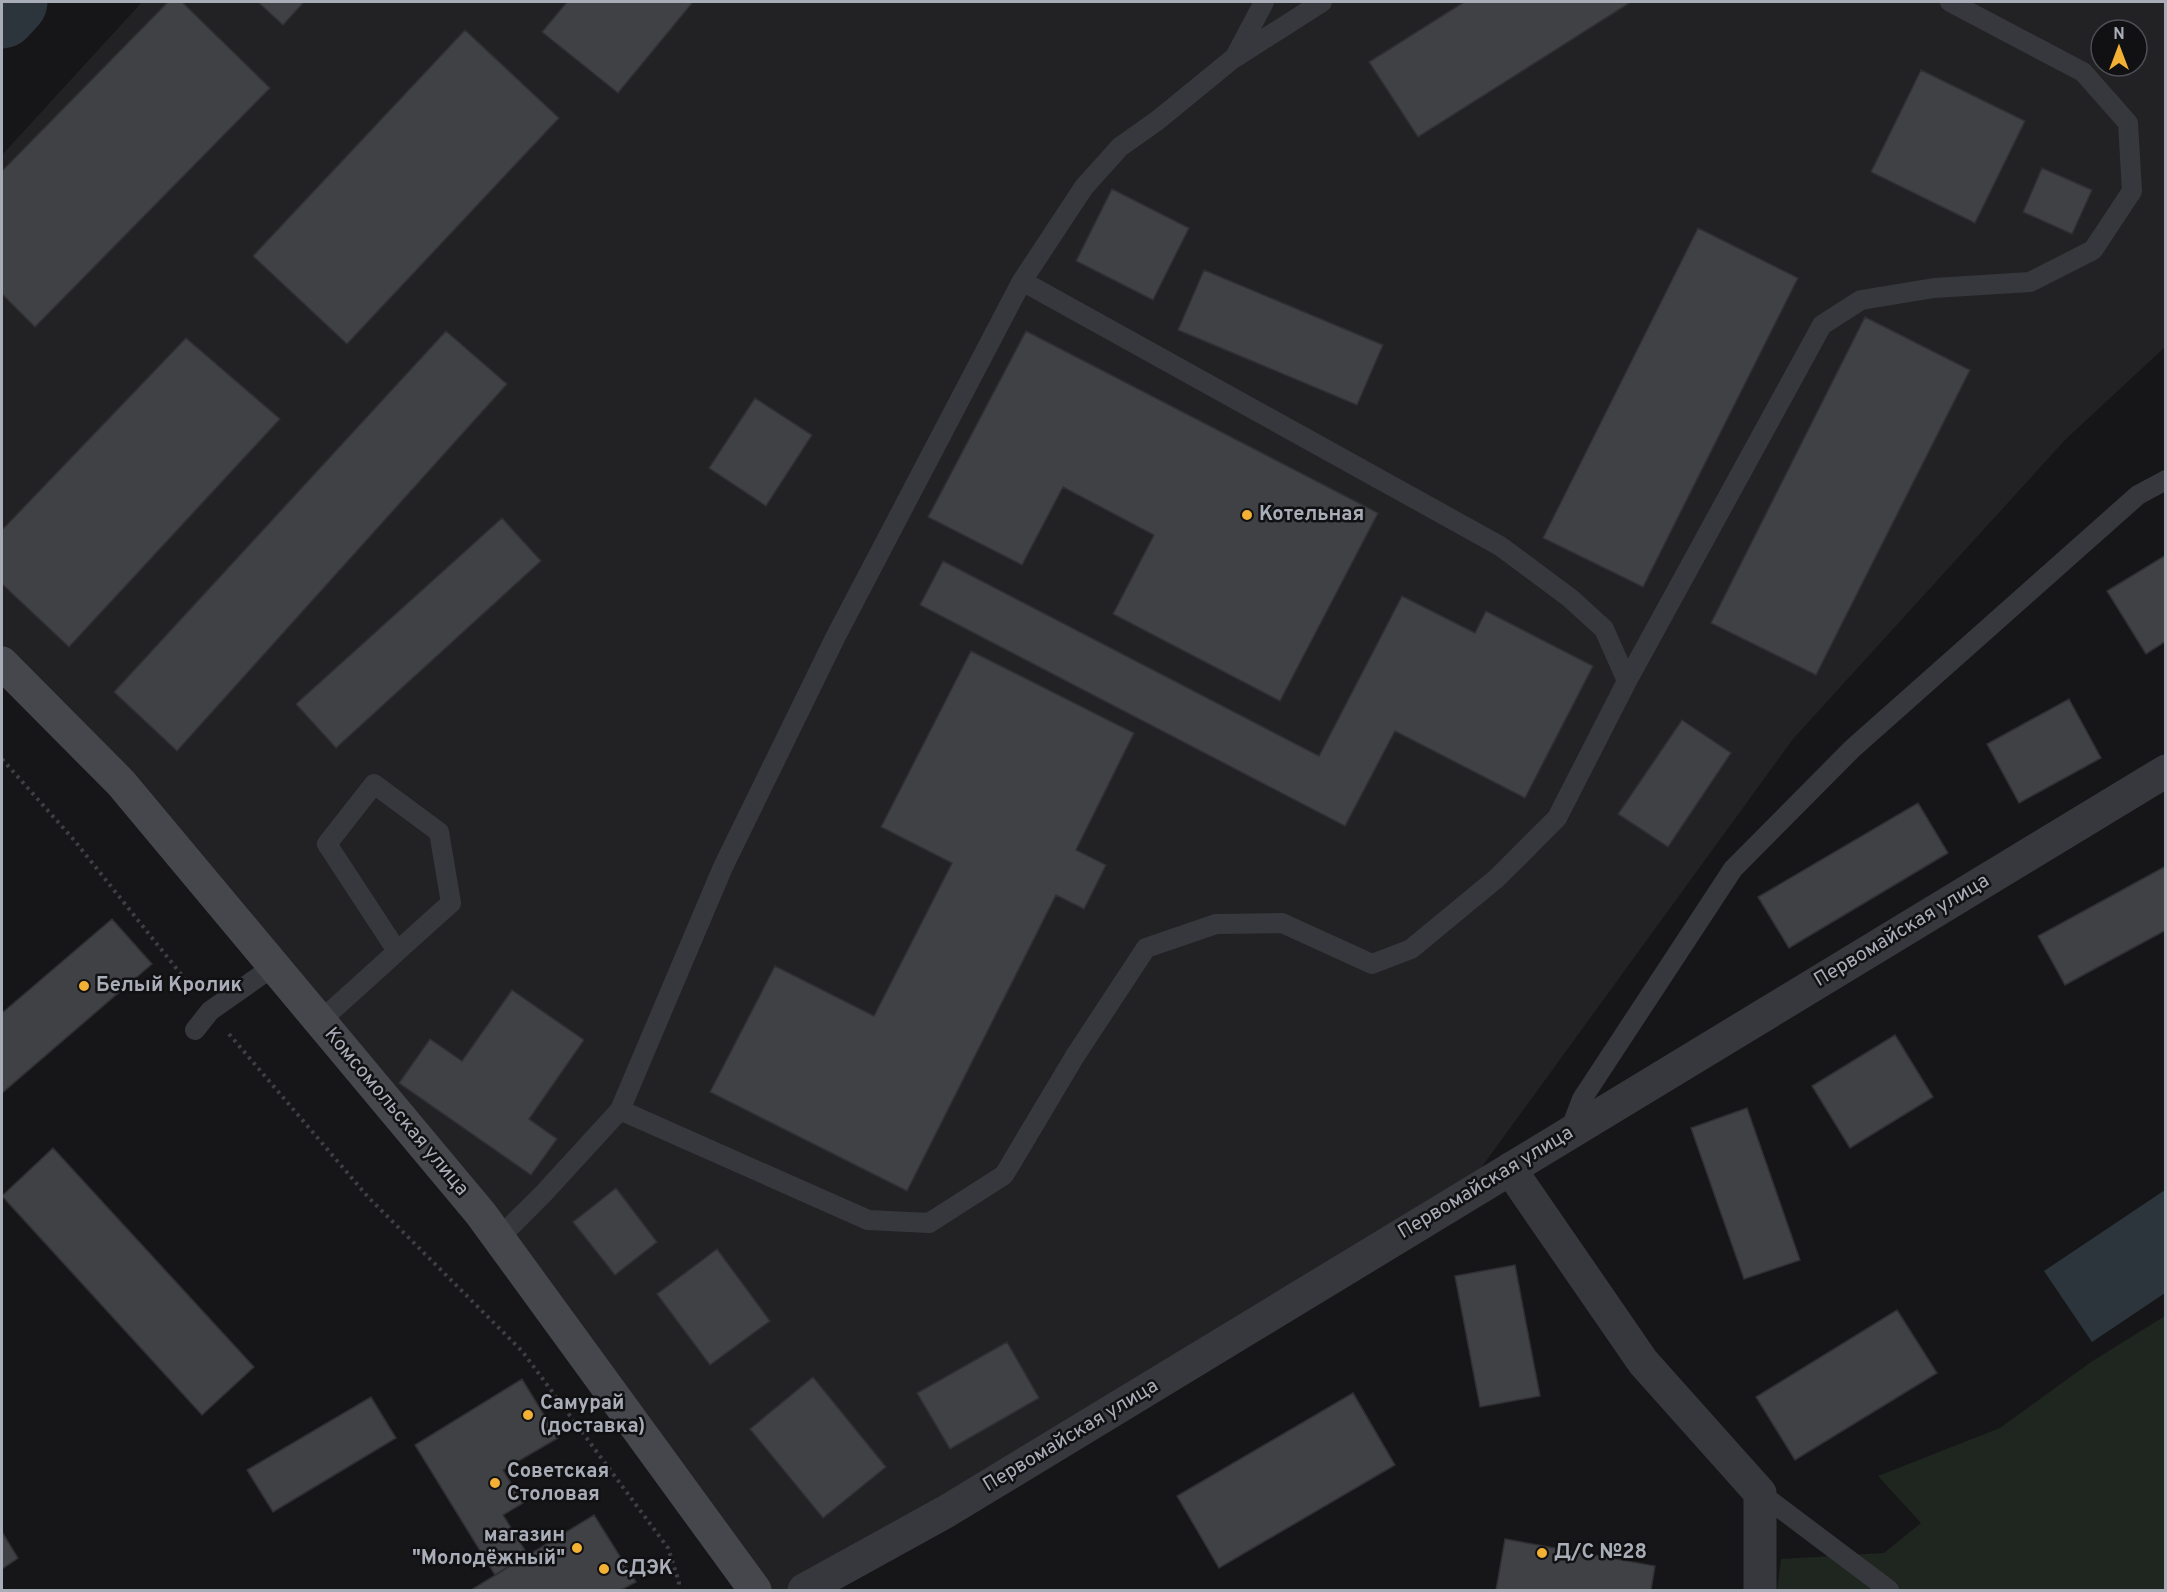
<svg xmlns="http://www.w3.org/2000/svg" width="2167" height="1592" font-family="Overpass,sans-serif">
<rect width="100%" height="100%" fill="#161618"/>
<!-- built -->
<path fill="#222225" fill-rule="evenodd" d="M142 2H2165V347L2066 439 1793 739 1457 1201 802 1590H754L320 1021 2 646V155ZM2101 30H2137V66H2101Z"/>
<!-- green -->
<path fill="#1e261f" d="M2165 1316V1590H1777L1781 1559 1884 1553 1921 1523 1878 1476 2000 1428 2091 1362Z"/>
<!-- water -->
<path fill="#2c353c" d="M2165 1190V1293L2092 1342 2044 1271Z"/>
<g fill="none" stroke-linecap="round" stroke-linejoin="round">
<!-- river -->
<path stroke="#2c353c" stroke-width="69" d="M2 14 13 2"/>
</g>
<!-- building -->
<path fill="#404145" stroke="#303034" stroke-width="1.5" d="M168 2H182L270 88 35 327 2 294V171Z
M258 2H304L283 25Z
M567 2H693L618 93 542 32Z
M1464 2H1631L1418 137 1369 62Z
M465 30 559 118 347 344 253 256Z
M1921 70 2025 121 1975 223 1871 172Z
M2042 168 2092 190 2072 234 2023 212Z
M1112 189 1189 228 1153 300 1076 261Z
M1698 228 1798 278 1643 587 1543 538Z
M1204 270 1383 345 1357 405 1178 330Z
M1865 317 1970 370 1816 675 1711 623Z
M446 331 507 384 177 751 114 692Z
M1026 331 1378 513 1280 701 1113 614 1154 535 1063 487 1022 565 928 517Z
M186 338 280 419 69 647 2 584V530Z
M755 398 812 435 766 506 709 468Z
M502 518 541 561 336 748 296 704Z
M2166 555V641L2146 654 2107 591Z
M943 561 1319 756 1402 596 1475 633 1486 611 1593 666 1525 798 1395 731 1345 826 920 605Z
M971 651 1134 733 1076 850 1106 865 1084 909 1056 895 907 1191 710 1092 775 966 874 1016 952 863 881 827Z
M2069 699 2101 758 2019 803 1987 744Z
M1682 720 1731 753 1668 847 1618 814Z
M1918 803 1948 853 1789 948 1758 897Z
M2166 866V930L2065 985 2038 936Z
M112 919 152 964 2 1093V1013Z
M512 990 584 1040 529 1119 557 1139 531 1175 399 1083 430 1039 462 1061Z
M1895 1035 1933 1097 1850 1148 1812 1086Z
M1747 1108 1800 1260 1744 1279 1691 1128Z
M53 1148 254 1367 202 1415 2 1196Z
M616 1188 657 1242 615 1275 573 1222Z
M717 1249 770 1321 710 1365 657 1294Z
M1515 1265 1540 1396 1480 1407 1455 1276Z
M1897 1310 1937 1373 1795 1460 1756 1397Z
M1007 1342 1039 1398 950 1449 917 1393Z
M813 1377 886 1467 823 1518 750 1429Z
M522 1379 558 1438 503 1470 523 1503 503 1515 528 1555 495 1575 415 1445Z
M1353 1393 1395 1465 1219 1568 1177 1496Z
M371 1397 396 1438 273 1512 247 1470Z
M594 1515 636 1582 621 1590H471Z
M2 1532 18 1558 2 1569Z
M1505 1539 1655 1566 1651 1590H1496Z"/>
<g fill="none" stroke-linecap="round" stroke-linejoin="round">
<!-- path -->
<path stroke="#3d3f44" stroke-width="4" stroke-dasharray="3 4.5" stroke-linecap="butt" d="M2 759 74 840 192 988
M229 1034 368 1197 522 1351 668 1548 679 1582 678 1590"/>
<!-- service -->
<path stroke="#37383d" stroke-width="20" d="M1236 57 1322 2
M1022 281 1084 187 1120 147 1158 120 1235 57 1264 2
M1627 681 1822 325 1861 300 1934 288 2030 282 2093 250 2132 191 2128 123 2083 72 1950 2
M320 1021C364 982 407 942 451 903L439 832 374 784 327 844 397 951
M195 1030 210 1011 274 966
M1569 1133 1582 1099 1733 869 1852 749 2138 495 2166 480
M499 1238 544 1193 620 1110 723 867 836 636 1022 281 1500 546 1570 598 1604 629 1627 681 1557 818 1497 878 1411 949 1372 964 1282 923 1216 924 1146 948 1075 1056 1004 1175 929 1223 868 1220 620 1110
M1760 1493 1889 1590"/>
<!-- minor -->
<path stroke="#37383d" stroke-width="33" d="M1510 1169 1643 1362 1760 1493V1590"/>
<!-- tertiary -->
<path stroke="#37383d" stroke-width="33" d="M804 1590 947 1511 2166 771"/>
<!-- secondary -->
<path stroke="#45474d" stroke-width="33" d="M2 663 121 783 481 1214 755 1590"/>
</g>
<!-- markers -->
<g fill="#f2b134" stroke="#111113" stroke-width="2">
<circle cx="1247" cy="515" r="6"/>
<circle cx="84" cy="986" r="6"/>
<circle cx="528" cy="1415" r="6"/>
<circle cx="495" cy="1483" r="6"/>
<circle cx="577" cy="1548" r="6"/>
<circle cx="1542" cy="1553" r="6"/>
<circle cx="604" cy="1569" r="6"/>
</g>
<g text-anchor="middle" dominant-baseline="central" stroke-width="5" stroke-linejoin="round" paint-order="stroke">
<!-- poi labels -->
<g font-size="20" font-weight="bold" fill="#a8adb8" stroke="#111113" text-anchor="start">
<text x="1259" y="515">Котельная</text>
<text x="96" y="986">Белый Кролик</text>
<text x="540" y="1404">Самурай<tspan x="540" dy="23">(доставка)</tspan></text>
<text x="507" y="1472">Советская<tspan x="507" dy="23">Столовая</tspan></text>
<text x="565" y="1536" text-anchor="end">магазин<tspan x="565" dy="23">"Молодёжный"</tspan></text>
<text x="1554" y="1553">Д/С №28</text>
<text x="616" y="1569">СДЭК</text>
</g>
<!-- street labels -->
<g font-size="20" fill="#a8adb8" stroke="#111113">
<text transform="translate(1902 931) rotate(-31)">Первомайская улица</text>
<text transform="translate(396 1112) rotate(50)">Комсомольская улица</text>
<text transform="translate(1486 1183) rotate(-31)">Первомайская улица</text>
<text transform="translate(1071 1436) rotate(-31)">Первомайская улица</text>
</g>
</g>
<!-- border -->
<rect width="2167" height="1592" fill="none" stroke="#a8adb8" stroke-width="6"/>
<!-- north arrow -->
<g transform="translate(2119 48)"><circle r="28" fill="#111113" stroke="#4d4f55" stroke-width="1.5"/>
<path d="M0-4.5L10 22L0 15L-10 22Z" fill="#f2b134"/>
<text y="-9" font-size="16" font-weight="bold" text-anchor="middle" fill="#a8adb8">N</text>
</g>
</svg>
